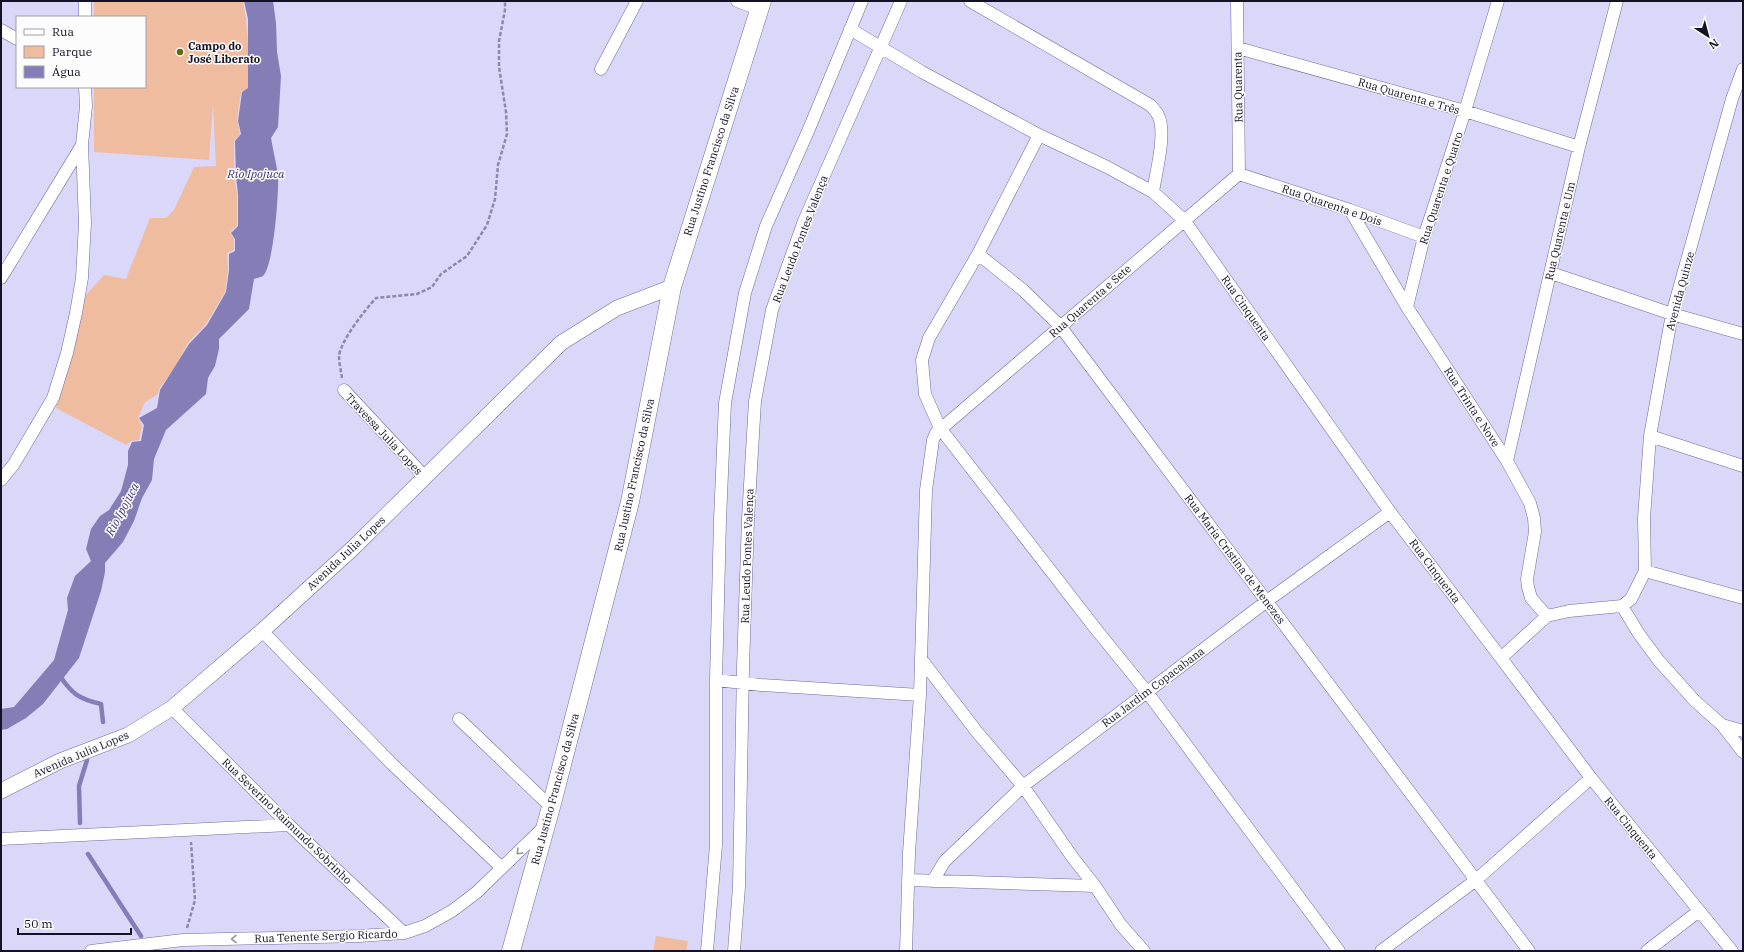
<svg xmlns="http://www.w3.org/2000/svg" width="1744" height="952" font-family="'IBM Plex Serif',serif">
<rect width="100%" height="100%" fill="#dad7f9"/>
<!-- green -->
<path fill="#efbca0" d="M94 1H243L246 19 248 44V88L241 92 237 120 240 134 234 141V177L237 194V225L230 233 234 239V250L227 253 228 269 225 292 206 324 188 343 174 368 159 389 158 394 145 402 138 418 142 426 139 440 131 441 126 445 56 408 86 295 104 275 126 279 150 218H166L174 210 194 167 216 166 213 104 209 160 94 152V87H145V17H94Z
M656 936 688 941 686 951H653Z"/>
<!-- water -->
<path fill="#857eb6" d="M244 1H273L276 23 277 52 281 76 278 127 271 138C273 150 276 162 278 175 279 192 274 265 263 276 261 277 257 278 254 279L249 309 219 339V349L215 366 208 378 206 394 166 430 154 459 152 480 142 498 134 521 123 542 105 563V572L101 591 79 658 43 704 26 718 7 729 1 730V709L14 707 54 660 68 610 67 598 75 576 91 561 86 549 91 529 100 516 109 510 121 491 128 465V451L132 442 141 441 144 425 139 418 157 408 160 390 189 344 207 325 226 292 229 270V254L235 251V239L231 233 238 226V194L236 177 235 141 241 134 238 121 242 92 248 88V19Z"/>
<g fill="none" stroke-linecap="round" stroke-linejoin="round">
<!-- stream -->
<path stroke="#857eb6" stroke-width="4.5" d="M60 676C72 694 79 699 101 704L103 722
M80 823 79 786 87 760
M88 854 141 936"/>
<defs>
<path id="minor" d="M85 1V17
M737 1 759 9
M970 1 1150 105C1153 108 1156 111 1158 115 1167 132 1156 172 1153 192L1184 220 1390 512 1501 658 1591 778 1732 951
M1237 1 1239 174
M850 29 922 72 1039 135 1107 167 1153 192
M1 30 17 39
M1238 48 1465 111 1579 147
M601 69 637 1
M1039 135 978 254 929 338 922 360 925 394 940 428 1095 628 1147 692 1339 951
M1239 174 1350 210 1424 237
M1350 210 1407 307 1507 461 1530 503 1534 518 1535 532 1527 579 1528 587 1531 598 1547 616
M978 254 1023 290 1060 326 1529 951
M1551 273 1672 314 1743 334
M1 278 82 145
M1407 307 1424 237 1465 111 1498 1
M344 390 425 477
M1650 436 1743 466
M1507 461 1579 147 1617 1
M1 480 14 464 53 398 67 353 76 313 82 278 85 223 82 145 86 106 85 87
M1645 571 1743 598
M1622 606 1639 634 1659 661 1695 701 1722 725 1743 752
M262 631 392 764 502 868
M1501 658 1547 616 1569 611 1622 606 1631 599 1645 571 1644 518 1650 436 1672 314 1732 99 1743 69
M921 659 977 732 1023 786 1073 858 1095 886 1121 925 1144 951
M716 680 761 685 920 695
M172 708 289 825 404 933
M459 719 551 807
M1722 725 1743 731
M1 839 289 825
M909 880 1095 886
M933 881 944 862 1023 786 1267 601 1390 512
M91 951 183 940 359 936 404 933 425 926 452 911 477 892 544 827
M707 951 716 845V680L720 520 725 403 745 293 766 226 809 129 862 1
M734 951 739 887 743 668 748 519 755 401 772 310 804 221 901 1
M906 951 909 853 920 695 926 490 933 440 936 433 1239 174
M1381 951 1476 880 1591 778
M1647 951 1699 911"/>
<path id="tertiary" d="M1 791 60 761 128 735 172 708 262 631 352 549 561 343 617 308 672 287"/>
<path id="secondary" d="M511 951 551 807 630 502 672 287 762 1"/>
</defs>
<!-- minor casing -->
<use href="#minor" stroke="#70699b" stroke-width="13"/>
<!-- tertiary casing -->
<use href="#tertiary" stroke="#70699b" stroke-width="16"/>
<!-- secondary casing -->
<use href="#secondary" stroke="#70699b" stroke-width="19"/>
<!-- path -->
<path stroke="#8c89a6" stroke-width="2.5" stroke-dasharray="4 2" stroke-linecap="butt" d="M342 378C341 371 339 363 339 356 341 340 365 310 376 298L417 294 432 287 441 274 467 256 487 225 495 199 498 165 507 134 506 112 499 67V41L505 10V1
M187 928 195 900 191 842"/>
<!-- minor -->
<use href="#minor" stroke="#fff" stroke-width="12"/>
<!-- tertiary -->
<use href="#tertiary" stroke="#fff" stroke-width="15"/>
<!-- secondary -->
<use href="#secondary" stroke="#fff" stroke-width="18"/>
</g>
<!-- one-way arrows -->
<defs><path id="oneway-chevron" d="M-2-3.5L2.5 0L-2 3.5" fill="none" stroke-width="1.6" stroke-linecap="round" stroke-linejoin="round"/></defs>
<g stroke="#95949d">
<use href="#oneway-chevron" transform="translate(519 852) rotate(135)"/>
<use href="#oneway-chevron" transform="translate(234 939) rotate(179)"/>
</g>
<!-- markers -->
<circle fill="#686804" stroke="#fcfcfc" stroke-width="1.5" cx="180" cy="52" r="4"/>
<g text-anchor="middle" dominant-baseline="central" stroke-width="3" stroke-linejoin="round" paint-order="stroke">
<!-- poi labels -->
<g font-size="11" font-weight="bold" fill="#141125" stroke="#fcfcfc" text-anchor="start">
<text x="188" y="46">Campo do<tspan x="188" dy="13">José Liberato</tspan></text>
</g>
<!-- street labels -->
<g font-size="11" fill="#141125" stroke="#fcfcfc">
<text transform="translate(1238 87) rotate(-91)">Rua Quarenta</text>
<text transform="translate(1409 96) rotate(16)">Rua Quarenta e Três</text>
<text transform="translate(711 161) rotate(-72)">Rua Justino Francisco da Silva</text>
<text transform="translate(1441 188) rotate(-72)">Rua Quarenta e Quatro</text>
<text transform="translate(1332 205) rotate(19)">Rua Quarenta e Dois</text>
<text transform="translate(1560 231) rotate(-77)">Rua Quarenta e Um</text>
<text transform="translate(800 239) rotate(-69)">Rua Leudo Pontes Valença</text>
<text transform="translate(1680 291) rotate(-75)">Avenida Quinze</text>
<text transform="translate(1090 301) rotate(-41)">Rua Quarenta e Sete</text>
<text transform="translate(1246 308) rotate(55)">Rua Cinquenta</text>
<text transform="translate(1472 407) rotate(57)">Rua Trinta e Nove</text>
<text transform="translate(384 434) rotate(47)">Travessa Julia Lopes</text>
<text transform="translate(634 475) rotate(-78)">Rua Justino Francisco da Silva</text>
<text transform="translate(346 553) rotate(-43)">Avenida Julia Lopes</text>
<text transform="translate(747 556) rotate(-88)">Rua Leudo Pontes Valença</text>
<text transform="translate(1235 559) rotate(53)">Rua Maria Cristina de Menezes</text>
<text transform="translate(1435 571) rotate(53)">Rua Cinquenta</text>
<text transform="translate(1153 687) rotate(-37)">Rua Jardim Copacabana</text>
<text transform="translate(81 754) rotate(-23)">Avenida Julia Lopes</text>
<text transform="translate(555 789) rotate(-75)">Rua Justino Francisco da Silva</text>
<text transform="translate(287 821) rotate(44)">Rua Severino Raimundo Sobrinho</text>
<text transform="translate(1631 828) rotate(51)">Rua Cinquenta</text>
<text transform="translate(326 936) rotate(-2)">Rua Tenente Sergio Ricardo</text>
</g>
<!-- water labels -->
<g font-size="12" font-style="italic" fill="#43347a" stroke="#fcfcfc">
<text x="256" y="173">Rio Ipojuca</text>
<text transform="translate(122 509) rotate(-62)">Rio Ipojuca</text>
</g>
</g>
<!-- border -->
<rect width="1744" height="952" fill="none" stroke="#141125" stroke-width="4"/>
<!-- legend -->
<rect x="16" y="16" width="130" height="72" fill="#fcfcfc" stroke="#9f9ea6"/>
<rect x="24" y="29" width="20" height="6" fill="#ffffff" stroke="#9f9ea6"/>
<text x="52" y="36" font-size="12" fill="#141125">Rua</text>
<rect x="24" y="46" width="20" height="12" fill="#efbca0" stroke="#9f9ea6"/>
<text x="52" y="56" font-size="12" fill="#141125">Parque</text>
<rect x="24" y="66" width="20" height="12" fill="#857eb6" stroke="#9f9ea6"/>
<text x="52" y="76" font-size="12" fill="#141125">Água</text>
<!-- north arrow -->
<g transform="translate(1708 36) rotate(144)" stroke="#fcfcfc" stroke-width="3" paint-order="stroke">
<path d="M0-3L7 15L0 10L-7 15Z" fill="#141125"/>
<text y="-6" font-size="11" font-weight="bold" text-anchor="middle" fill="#141125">N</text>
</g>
<!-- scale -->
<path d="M18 928v6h113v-6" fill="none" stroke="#141125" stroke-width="2"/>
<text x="24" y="928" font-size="12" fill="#141125" stroke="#fcfcfc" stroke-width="3" paint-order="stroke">50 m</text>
</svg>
